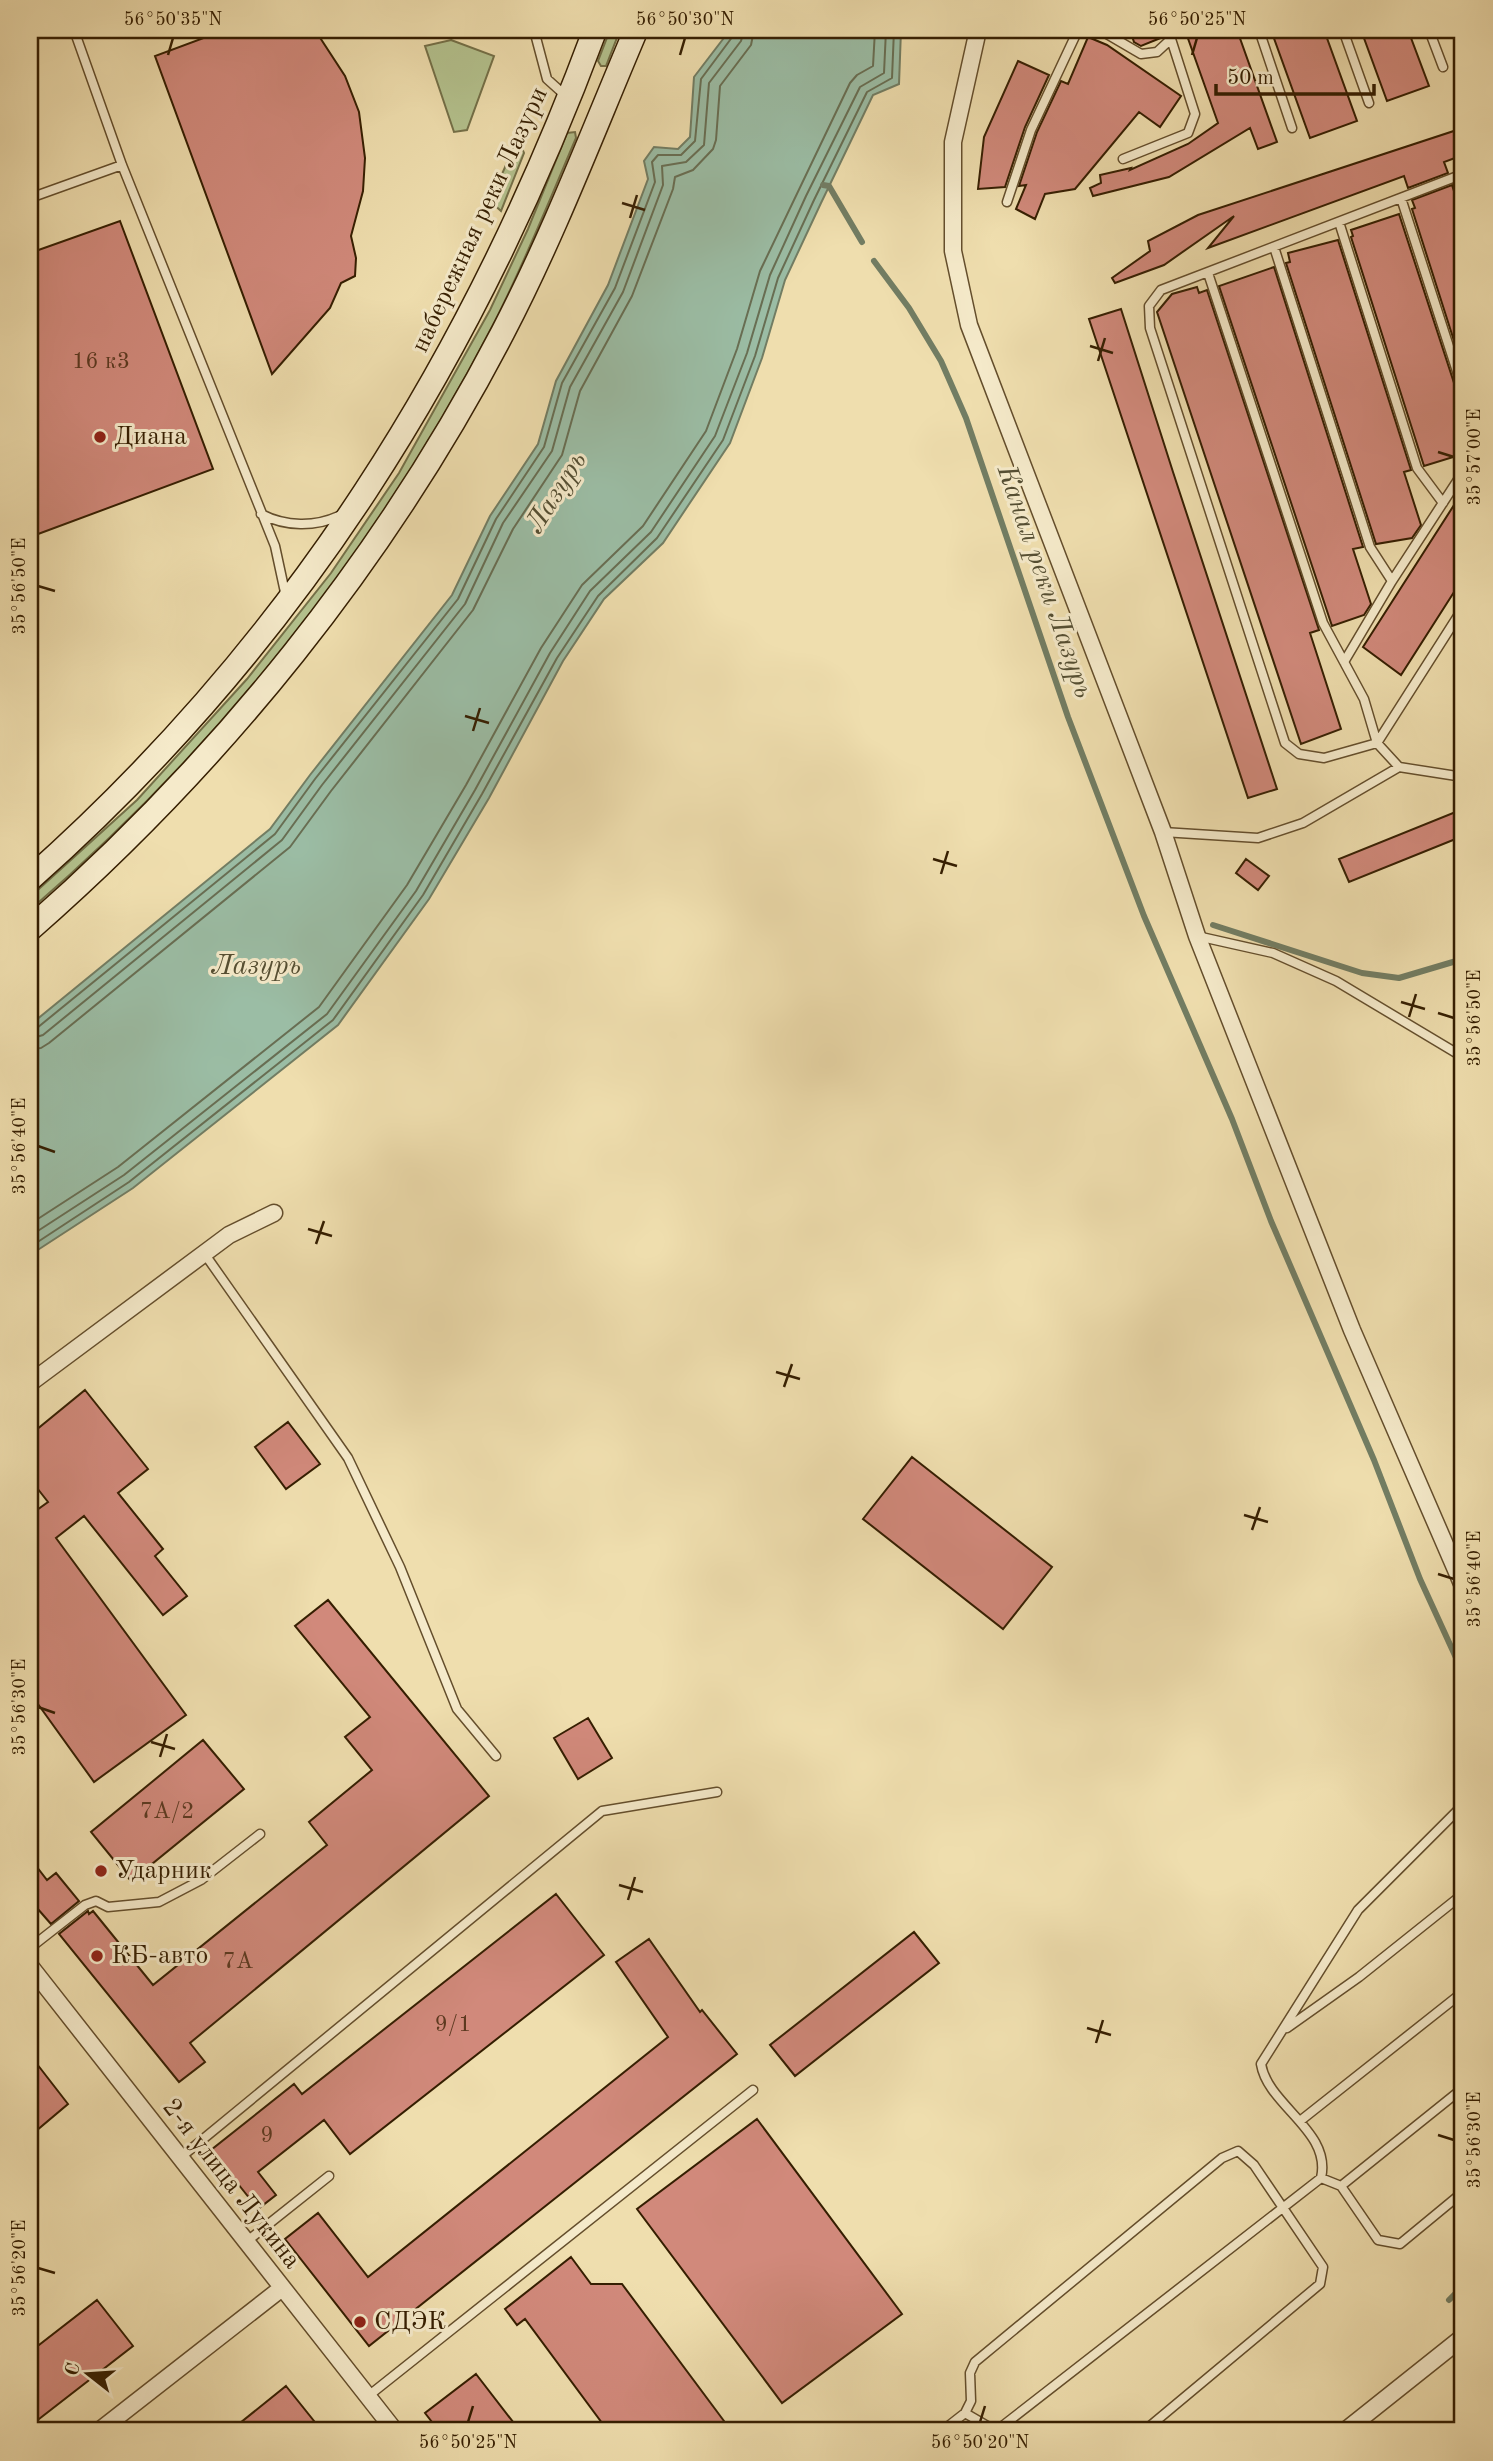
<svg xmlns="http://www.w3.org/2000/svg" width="1493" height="2461" font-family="'Old Standard TT',serif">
<rect width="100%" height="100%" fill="#efdeae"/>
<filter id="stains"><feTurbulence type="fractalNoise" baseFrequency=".00286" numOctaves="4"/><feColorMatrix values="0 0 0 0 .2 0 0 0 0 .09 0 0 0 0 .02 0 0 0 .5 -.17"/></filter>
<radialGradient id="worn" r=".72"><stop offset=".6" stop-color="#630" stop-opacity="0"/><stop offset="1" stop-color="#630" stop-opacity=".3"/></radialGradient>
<!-- green -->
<path fill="#b4c28e" stroke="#747048" stroke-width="2" d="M610 30H620L606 66H601L598 61Z
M451 40 494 56 467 130 454 132 425 46Z
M575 132 576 138C550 199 525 262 495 321 381 546 220 746 30 910V897L137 800 247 679 331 573 399 473 490 310 528 229 567 133Z
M518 138 524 153 501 211 490 201Z"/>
<!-- water -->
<path fill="#9bbda5" stroke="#727d63" stroke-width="2" d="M730 30H901L899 84 873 95 821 203 785 280 762 358 730 443 663 543 604 599 563 661 489 798 429 899 338 1025 133 1188 30 1255V1025L270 829 310 775 452 595 490 516 538 444 556 381 608 285 648 179 644 161 654 147 678 149 690 137 694 77Z"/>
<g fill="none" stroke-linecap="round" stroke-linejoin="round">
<!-- shore -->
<path stroke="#686e53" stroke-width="2" d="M30 1030 37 1028 275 834 315 779 458 599 496 519 544 447 562 383 615 288 655 182 652 162 658 155H681L695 141 701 79 733 36 735 30
M30 1039 43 1035 282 840 322 785 465 604 503 523 552 451 570 387 623 292 663 185 662 166 686 162 704 145 709 83 741 41 744 30
M30 1049 41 1048 49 1043 290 847 331 791 473 610 513 529 562 455 580 391 632 296 673 189 675 177 693 170 713 149 716 140 720 86 751 45 754 30
M30 1224 118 1167 319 1007 407 885 466 785 541 648 582 585 643 526 706 431 737 349 760 271 850 83 857 75 873 66 875 30
M30 1236 124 1175 327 1014 416 891 475 790 550 653 590 591 651 532 715 436 747 353 770 275 806 196 860 87 884 73 886 30
M30 1247 129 1182 333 1020 423 895 482 794 557 658 598 596 657 538 723 440 755 356 778 278 814 200 867 92 892 78 894 30"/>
<!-- stream -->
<path stroke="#727d63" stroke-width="6" d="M823 185 829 186 862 242
M874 261 909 308 941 361 966 418 1068 717 1144 916 1232 1119 1271 1221 1374 1460 1420 1579 1463 1673
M1213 925 1362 973 1399 978 1463 959
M1449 2300 1463 2286"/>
</g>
<!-- building -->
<path fill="#d1897b" stroke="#351e01" stroke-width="2" d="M225 30H315L345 76 359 112 365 158 363 191 351 236 356 258 355 276 341 283 330 308 272 374 155 56Z
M1130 30H1162L1163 37 1141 46 1134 42Z
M1185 30H1237L1277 142 1258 149 1250 128 1169 177 1093 196 1090 188 1101 183 1100 175 1131 168 1130 170 1188 144 1218 123Z
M1271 30H1324L1357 121 1310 138Z
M1361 30H1408L1429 86 1387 101Z
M1088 37 1107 45 1181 96 1160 127 1139 112 1075 189 1045 194 1035 219 1016 209 1026 185 1019 186 1037 132 1061 81 1068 84Z
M1018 61 1049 75 1025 127 1005 187 978 189 984 137Z
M1463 128V155L1444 162 1448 173 1408 188 1404 176 1208 248 1234 216 1164 265 1115 283 1112 278 1150 251 1148 241 1198 215Z
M1452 185 1463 219V369L1412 209 1415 208 1412 200Z
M1399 214 1457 392 1463 396V412L1458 413 1463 430V454L1424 466 1351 237 1353 236 1351 230Z
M120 221 213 469 30 537V253Z
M1338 240 1411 470 1404 472 1421 525 1412 538 1376 544 1286 263 1290 262 1288 253Z
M1274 267 1363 547 1353 549 1371 604 1364 615 1332 626 1219 286Z
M1197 287 1199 293 1207 290 1319 630 1310 633 1341 729 1301 744 1157 312 1172 294Z
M1121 309 1173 472 1277 789 1248 798 1089 319Z
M1463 491V578L1401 675 1363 647Z
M1463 809V836L1349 882 1339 859Z
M1246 859 1269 876 1258 890 1236 873Z
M85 1390 148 1469 118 1493 163 1549 155 1556 187 1596 163 1615 84 1516 56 1538 186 1715 94 1782 30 1693V1515L48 1502 30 1479V1435Z
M288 1422 320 1464 286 1489 255 1447Z
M912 1457 1052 1567 1003 1629 863 1519Z
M328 1600 489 1796 190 2043 205 2062 179 2082 59 1934 88 1911 89 1914 93 1911 153 1985 327 1845 309 1822 372 1770 345 1737 370 1717 295 1626Z
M588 1718 612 1758 578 1779 554 1738Z
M203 1740 244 1789 131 1881 91 1832Z
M30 1858 47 1880 56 1873 79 1901 51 1924 30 1900Z
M556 1894 604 1955 350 2154 324 2120 258 2172 276 2195 258 2209 211 2150 294 2084 302 2094Z
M914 1932 939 1963 795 2076 770 2045Z
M649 1939 700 2012 702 2010 737 2054 369 2346 285 2239 318 2213 368 2277 668 2037 616 1962Z
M30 2055 68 2104 30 2136Z
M757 2119 902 2314 782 2403 637 2209Z
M571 2257 591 2284H622L724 2421 711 2431H608L525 2319 517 2325 505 2309Z
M97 2300 133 2346 30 2426V2352Z
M476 2374 520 2431H439L425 2413Z
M286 2386 322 2431H230Z"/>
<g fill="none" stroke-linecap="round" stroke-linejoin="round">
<defs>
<path id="service" d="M74 30 122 165 275 546 286 597
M534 30 547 79 567 97
M1100 30 1141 54 1157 52 1171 39 1168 30
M1259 30 1292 128
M1343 30 1369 103
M1429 30 1443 67
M1123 159 1188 133 1195 114 1171 39
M1463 174 1161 290 1149 306 1150 328 1285 743 1299 754 1324 758 1377 743 1463 608
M30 198 122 165
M1401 198 1463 390
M1007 202 1031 130 1078 30
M1339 222 1417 468 1443 503
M1274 247 1370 547 1392 581
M1208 273 1323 623 1364 699 1377 743 1399 767
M261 514C286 527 315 527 339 516
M1344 662 1392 581 1463 472
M1163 832 1258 838 1303 823 1399 767 1463 777
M1197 936 1273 953 1336 981 1463 1057
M204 1253 348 1458 400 1567 457 1709 496 1756
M30 1948 85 1905 96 1901 108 1907 159 1902 201 1880 260 1834
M1287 2028 1359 1977 1463 1894
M1300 2121 1463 1992
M180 2158 602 1811 717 1792
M1321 2178 1341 2186 1463 2088
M1341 2186 1378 2240 1400 2244 1463 2192
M246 2242 329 2176
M367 2397 753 2090
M965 2413 996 2431 1321 2178C1332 2131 1268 2106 1261 2064L1358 1910 1463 1805
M942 2431 965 2413 971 2401 970 2373 975 2362 1222 2158 1238 2151 1254 2165 1323 2267 1320 2284 1144 2431"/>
<path id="minor" d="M978 30 953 142V251L969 325 1163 832 1197 936 1352 1330 1463 1586
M30 1383 229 1235 274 1213
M30 1966 395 2431
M99 2431 282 2288
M1345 2431 1463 2337"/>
<path id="secondary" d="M30 879C296 643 472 361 595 30
M30 929C222 761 385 559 503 332 554 234 593 131 636 30"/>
</defs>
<!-- service casing -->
<use href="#service" stroke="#644e2c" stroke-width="11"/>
<!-- minor casing -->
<use href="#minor" stroke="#644e2c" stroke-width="19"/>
<!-- secondary casing -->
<use href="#secondary" stroke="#351e01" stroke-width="26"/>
<!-- service -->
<use href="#service" stroke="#f5eaca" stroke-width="8"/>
<!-- minor -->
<use href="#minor" stroke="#f5eaca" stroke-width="16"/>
<!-- secondary -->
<use href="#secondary" stroke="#f5eaca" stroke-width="23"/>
</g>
<!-- ticks -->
<path fill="none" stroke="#351e01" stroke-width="2.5" d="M168 55 173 38M680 55 685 38M1192 55 1197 38M622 203 645 210M630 218 637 195M1090 346 1113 353M1098 361 1105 338M1438 452 1454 457M38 586 55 591M465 716 489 723M473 731 480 708M933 859 957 866M941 874 948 851M1401 1002 1425 1009M1438 1013 1454 1018M1409 1017 1416 994M38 1146 55 1152M308 1229 332 1236M316 1244 324 1221M776 1372 800 1379M784 1387 792 1364M1244 1515 1268 1522M1252 1530 1260 1507M1438 1574 1454 1579M38 1707 55 1713M151 1742 175 1749M160 1757 167 1734M619 1885 643 1892M628 1900 635 1877M1087 2028 1111 2035M1096 2043 1103 2020M1438 2135 1454 2140M38 2268 55 2273M468 2422 473 2406M980 2422 985 2406"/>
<!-- markers -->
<g fill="#8f2418" stroke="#f5eaca" stroke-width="2.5">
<circle cx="100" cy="437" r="7"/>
<circle cx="101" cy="1871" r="7"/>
<circle cx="97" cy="1956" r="7"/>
<circle cx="360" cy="2322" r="7"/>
</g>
<g text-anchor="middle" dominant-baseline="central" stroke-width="6" stroke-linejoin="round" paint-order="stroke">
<!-- number labels -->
<g font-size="23" fill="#5c3920">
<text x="101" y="361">16 к3</text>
<text x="167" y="1811">7А/2</text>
<text x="238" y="1961">7А</text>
<text x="453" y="2024">9/1</text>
<text x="267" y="2135">9</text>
</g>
<!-- street labels -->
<g font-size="26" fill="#351e01" stroke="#f5eaca">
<text transform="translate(480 220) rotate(-65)">набережная реки Лазури</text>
<text transform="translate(231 2184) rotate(52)">2-я улица Лукина</text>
</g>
<!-- poi labels -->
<g font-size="26" fill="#351e01" stroke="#f5eaca" text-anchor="start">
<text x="114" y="437">Диана</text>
<text x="115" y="1871">Ударник</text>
<text x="111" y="1956">КБ-авто</text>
<text x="374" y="2322">СДЭК</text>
</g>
<!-- water labels -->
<g font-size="28" font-style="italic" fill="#544e32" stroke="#f5eaca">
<text transform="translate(557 493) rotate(-58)">Лазурь</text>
<text transform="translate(1044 582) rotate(71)">Канал реки Лазурь</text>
<text x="256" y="967">Лазурь</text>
</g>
</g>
<!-- margin -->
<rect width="1493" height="2461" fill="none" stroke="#efdeae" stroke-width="77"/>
<!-- north arrow -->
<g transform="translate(88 2374) rotate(287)" stroke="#f5eaca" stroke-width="5" paint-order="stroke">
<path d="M0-5L12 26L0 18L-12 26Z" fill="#351e01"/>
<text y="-10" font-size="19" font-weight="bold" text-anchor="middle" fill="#351e01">С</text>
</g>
<!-- scale -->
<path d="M1216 84v10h158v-10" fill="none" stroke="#351e01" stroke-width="3.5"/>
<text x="1227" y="84" font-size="21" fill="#351e01" stroke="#f5eaca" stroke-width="5" paint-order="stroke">50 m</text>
<rect x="38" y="38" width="1416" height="2384" fill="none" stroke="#351e01" stroke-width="2.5"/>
<g font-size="18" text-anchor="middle" fill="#351e01">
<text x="173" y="25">56°50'35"N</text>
<text x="685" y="25">56°50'30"N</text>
<text x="1197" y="25">56°50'25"N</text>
<text transform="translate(1474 457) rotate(-90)" y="6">35°57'00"E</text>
<text transform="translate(19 586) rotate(-90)" y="6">35°56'50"E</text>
<text transform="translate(1474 1018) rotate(-90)" y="6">35°56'50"E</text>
<text transform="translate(19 1146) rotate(-90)" y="6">35°56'40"E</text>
<text transform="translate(1474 1579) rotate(-90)" y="6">35°56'40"E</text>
<text transform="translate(19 1707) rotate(-90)" y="6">35°56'30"E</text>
<text transform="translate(1474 2140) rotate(-90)" y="6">35°56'30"E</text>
<text transform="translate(19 2268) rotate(-90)" y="6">35°56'20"E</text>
<text x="468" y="2448">56°50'25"N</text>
<text x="980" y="2448">56°50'20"N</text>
</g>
<rect width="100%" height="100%" filter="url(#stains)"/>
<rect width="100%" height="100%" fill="url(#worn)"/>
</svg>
